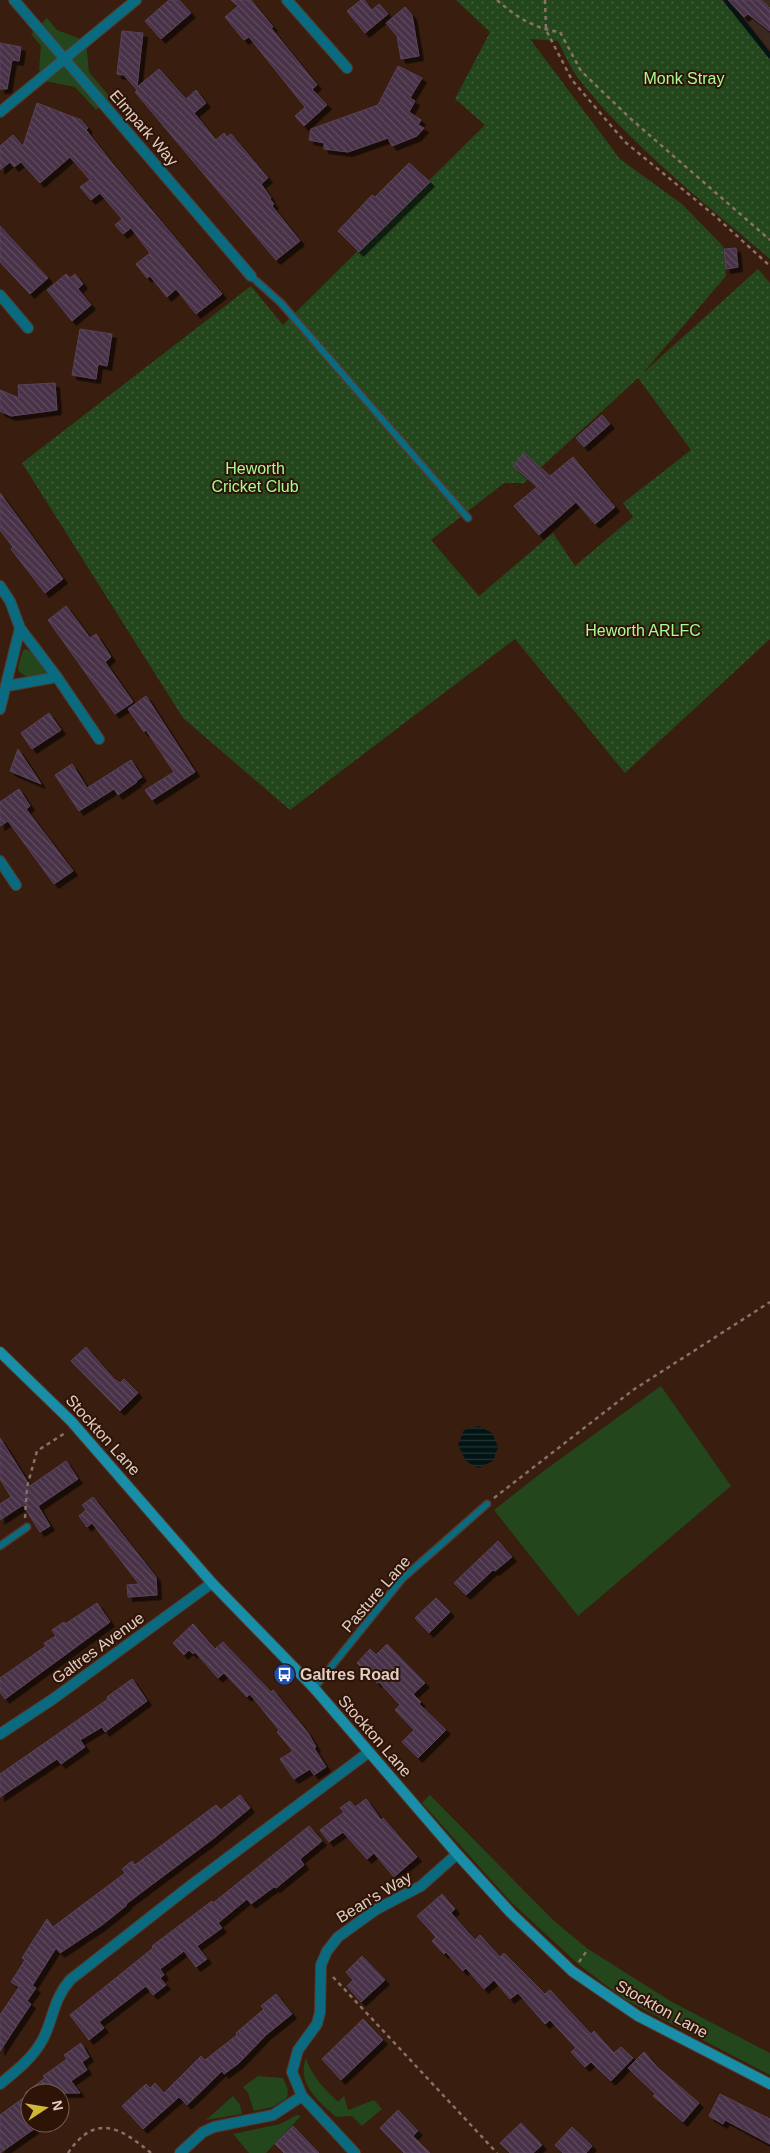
<svg xmlns="http://www.w3.org/2000/svg" width="770" height="2153" font-family="Arial,sans-serif">
<defs>
<pattern id="park-dots" width="8" height="8" patternUnits="userSpaceOnUse" patternTransform="scale(1.25)"><rect width="8" height="8" fill="#23461c"/><path d="M2 2h.1M6 6h.1" fill="none" stroke="#43603b" stroke-width="1.8" stroke-linecap="round"/></pattern>
<pattern id="water-rules" width="6" height="5" patternUnits="userSpaceOnUse" patternTransform="scale(1.25)"><rect width="6" height="5" fill="#021414"/><path d="M0 2.5h6" fill="none" stroke="#273535"/></pattern>
<pattern id="building-back-hatch" width="6" height="6" patternUnits="userSpaceOnUse" patternTransform="scale(1.25)"><rect width="6" height="6" fill="#473047"/><path d="M-1 5l2 2M0 0l6 6M5-1l2 2" fill="none" stroke="#614d60"/></pattern>
<filter id="shadow"><feDropShadow dx="4.5" dy="4.5" stdDeviation="0" flood-color="#0009"/></filter>
</defs>
<rect width="100%" height="100%" fill="#391d0f"/>
<!-- commercial -->
<path fill="#39291e" d="M729 0H770V51L744 17Z"/>
<!-- grass -->
<path fill="#23461c" d="M47 18 57 30 86 41 89 72 110 97 96 110 75 87 45 81 39 69 41 46 31 34Z
M26 649C34 653 47 664 46 674L27 677 19 672 18 667 23 650Z
M661 1386 731 1486 578 1616 494 1510 545 1470Z
M430 1795 553 1920 588 1949 672 2002 770 2053V2075L624 1999 578 1964 511 1902 422 1803Z
M306 2058C312 2077 324 2088 338 2102L344 2096 348 2110 374 2100 382 2109 362 2126 352 2116 336 2117C319 2101 296 2084 306 2058Z
M258 2076 283 2078 288 2090 287 2098 273 2107 254 2111 248 2093 243 2087Z
M233 2096 240 2105 242 2114 206 2120Z
M297 2115 301 2116 266 2153H249L233 2134 280 2124Z"/>
<!-- park -->
<path fill="url(#park-dots)" fill-rule="evenodd" d="M456 0H722L770 59V259C707 205 629 144 578 78 570 67 564 53 558 41L530 39 620 159 682 204 723 246 726 276 642 374 758 269 770 283V639L625 773 515 639 290 810 183 718 22 463 251 286 283 325 485 125 455 99 490 32ZM638 378 691 450 623 503 633 517 575 566 553 533 479 596 431 540 504 483H524Z"/>
<!-- water -->
<path fill="url(#water-rules)" d="M479 1426 492 1433 498 1447 493 1461 478 1468 466 1461 458 1445 464 1430Z"/>
<g fill="none" stroke-linecap="round" stroke-linejoin="round">
<!-- stream -->
<path stroke="#021414" stroke-width="4.5" d="M726 0 770 56"/>
</g>
<!-- building -->
<path fill="url(#building-back-hatch)" stroke="#5a435a" filter="url(#shadow)" d="M169 0H179L191 13 161 39 145 21Z
M231 0H251L273 27 271 28 317 85 312 89 327 105 304 126 295 116 305 107 249 37 244 40 225 17 238 6Z
M361 0H364L372 10 379 4 388 14 365 33 347 11Z
M728 0H761L770 8V31L748 14 744 17Z
M405 7 412 15 419 56 401 59 397 36 386 23Z
M122 31 143 33 137 87 159 69 186 99 196 90 206 103 194 113 216 140 224 133 227 137 231 134 268 178 261 184 271 198 270 199 274 204 272 206 300 241 276 260 135 92 137 90 124 75 117 74Z
M0 43 21 47 19 61 12 60 7 89H0Z
M398 66 422 78 410 98 415 101 409 112 421 120 418 125 424 128 417 136 392 146 388 138 348 152 324 149V143L309 140 311 129 378 105Z
M37 103 81 120 88 128 86 130 112 163 222 294 196 314 176 289 167 297 150 276 147 278 136 264 150 253 131 228 123 234 115 225 122 219 100 193 91 200 80 187 90 180 70 157 40 183 21 162 14 167 10 162 0 170V146L13 135 23 146Z
M409 163 430 182 359 252 338 231 372 195 375 197Z
M0 226 48 278 30 294 0 262Z
M736 248 738 267 726 269 724 249Z
M66 274 70 278 75 274 83 284 78 289 91 305 72 321 47 290Z
M80 329 112 334 107 366 98 364 96 379 72 375Z
M55 383 57 410 11 416 0 411V390L19 398 18 385Z
M602 415 610 424 584 447 576 438Z
M524 453 550 476 573 457 615 507 595 524 576 502 539 535 514 506 537 487 513 466Z
M0 493 63 579 45 593 11 549 13 547 0 530Z
M66 606 90 638 96 634 111 657 105 662 133 702 115 714 48 620Z
M146 696 195 772 152 800 145 790 174 772 146 730 144 732 128 709Z
M49 713 61 730 32 749 21 733Z
M18 749 41 784 10 771Z
M131 760 142 777 136 781 137 782 118 795 114 789 79 811 55 775 72 764 87 788Z
M19 789 30 806 26 809 73 871 54 884 8 821 0 826V802Z
M86 1347 114 1379 120 1383 124 1379 138 1393 120 1411 71 1361Z
M0 1438 30 1486 66 1461 78 1479 38 1506 50 1526 40 1532 23 1505 0 1520V1504L11 1497 0 1479Z
M93 1497 156 1577 157 1595 128 1597 127 1585 139 1584 92 1523 87 1527 79 1516 86 1510 82 1505Z
M498 1541 512 1557 495 1571 493 1570 466 1595 454 1583Z
M436 1598 450 1612 429 1633 415 1618Z
M97 1603 110 1622 5 1699 0 1692V1678L46 1646 44 1643 56 1636 52 1630 64 1622 65 1624Z
M193 1624 215 1649 223 1642 271 1692 273 1690 308 1733 316 1747 314 1748 326 1767 314 1775 310 1769 294 1779 280 1759 293 1751 277 1732 279 1730 250 1694 247 1697 224 1673 218 1678 195 1652 193 1654 189 1650 184 1655 173 1643Z
M387 1644 425 1683 413 1694 421 1702 419 1704 446 1730 418 1758 402 1742 414 1730 395 1710 400 1705 379 1682 377 1683 357 1663 370 1649 376 1655Z
M132 1679 147 1701 105 1732 102 1727 80 1740 85 1747 61 1764 57 1759 0 1797V1774L108 1699 107 1697Z
M240 1795 250 1808 214 1838 126 1904 127 1905 102 1925 60 1953 56 1948 32 1986 36 1988 27 2001 31 2004 0 2051V2015L19 1987 11 1982 25 1960 22 1958 47 1919 53 1927 125 1873 122 1869 132 1861 135 1865 216 1805 221 1810Z
M366 1799 381 1820 383 1818 417 1857 394 1877 374 1853 367 1859 343 1832 329 1842 320 1830 344 1812 340 1808 350 1801 355 1807Z
M309 1826 322 1841 300 1859 304 1865 276 1888 274 1887 251 1904 247 1899 218 1923 222 1928 197 1946 207 1959 196 1967 184 1951 160 1969 164 1975 160 1978 166 1985 153 1995 146 1986 99 2022 104 2028 89 2040 70 2015 153 1948 152 1946 212 1901 213 1903Z
M442 1894 455 1909 451 1913 475 1940 480 1935 500 1957 504 1953 545 1994 550 1990 591 2034 594 2031 614 2053 621 2047 633 2058 611 2081 591 2062 585 2067 571 2052 576 2048 550 2020 545 2024 518 1993 510 1999 494 1980 484 1989 466 1968 463 1971 446 1952 444 1954 432 1941 436 1937 417 1916Z
M362 1956 385 1980 361 2002 347 1986 353 1980 346 1972Z
M276 1994 292 2014 266 2035 239 2063 224 2074 222 2071 187 2105 179 2097 143 2129 122 2106 146 2084 150 2088 155 2083 164 2093 201 2056 205 2060 237 2035 236 2033 264 2009 261 2006Z
M363 2019 383 2040 341 2080 322 2059Z
M81 2043 89 2057 82 2062 87 2070 71 2081 80 2093H25L45 2078 43 2076 67 2059 64 2055Z
M644 2052 658 2068 699 2103 683 2122 653 2096 655 2094 628 2068Z
M30 2093V2124L34 2129 0 2153V2115Z
M720 2094 770 2119V2144L725 2120 723 2124 709 2116Z
M398 2110 418 2131 413 2136 430 2153H404L380 2128Z
M521 2123 542 2145 533 2153H510L500 2143Z
M293 2126 319 2153H284L275 2144Z
M572 2127 592 2146 586 2153H563L555 2145Z"/>
<g fill="none" stroke-linecap="round" stroke-linejoin="round">
<defs>
<path id="lane" d="M251 276 281 303 468 518
M0 1546 27 1527
M314 1688 402 1579 487 1504"/>
<path id="street" d="M14 0 251 276
M287 0 347 68
M0 112 136 0
M0 295 28 328
M0 586 10 601 20 628 0 709
M20 628 57 677
M7 686 57 677 99 739
M0 861 16 885
M0 1734 53 1699 212 1583
M0 2084C16 2071 33 2058 43 2039 54 2017 53 2000 70 1980L190 1886 369 1752
M180 2153 203 2132 214 2127 273 2115 302 2096
M355 2153 302 2096 292 2072 298 2050 317 2024 320 2012 321 1965 327 1951 338 1937 377 1909 421 1886 457 1854"/>
<path id="secondary" d="M0 1352 71 1421 212 1583 314 1688 457 1854 511 1913 572 1971 638 2016 770 2084"/>
</defs>
<!-- lane casing -->
<use href="#lane" stroke="#54392c" stroke-width="9"/>
<!-- street casing -->
<use href="#street" stroke="#54392c" stroke-width="12"/>
<!-- secondary casing -->
<use href="#secondary" stroke="#54392c" stroke-width="12"/>
<!-- path -->
<path stroke="#887165" stroke-width="2.5" stroke-dasharray="4 4" stroke-linecap="butt" d="M497 0C516 17 535 29 560 32L581 71 631 119 770 240
M545 0 546 30 572 80 625 142 714 215 770 266
M494 1498 633 1390 770 1302
M25 1518 27 1487 37 1451 65 1433
M579 1962 588 1949
M333 1977 497 2153
M68 2153C95 2113 120 2127 151 2153"/>
<!-- lane -->
<use href="#lane" stroke="#0a6a7f" stroke-width="6"/>
<!-- street -->
<use href="#street" stroke="#0a6a7f" stroke-width="10"/>
<!-- secondary -->
<use href="#secondary" stroke="#188ea9" stroke-width="10"/>
</g>
<!-- icons -->
<defs>
<symbol id="bus-disc" viewBox="-11 -11 22 22"><circle r="9.5" fill="#1a4fb4" stroke="#2e1406"/><path d="M-5-6H5V4H4V6H2V4H-2V6H-4V4H-5ZM-3.5-4V0h7V-4ZM-3.5 1.2v1.5H-2V1.2ZM2 1.2v1.5H3.5V1.2Z" fill="#fff"/></symbol>
</defs>
<g fill-rule="evenodd">
<use href="#bus-disc" x="272" y="1662" width="25" height="25"/>
</g>
<g text-anchor="middle" dominant-baseline="central" stroke-width="4" stroke-linejoin="round" paint-order="stroke">
<!-- park labels -->
<g font-size="16" fill="#a6fc95" stroke="#2e1406">
<text x="684" y="78">Monk Stray</text>
<text x="255" y="468">Heworth<tspan x="255" dy="18">Cricket Club</tspan></text>
<text x="643" y="630">Heworth ARLFC</text>
</g>
<!-- street labels -->
<g font-size="16" fill="#e0cdc4" stroke="#2e1406">
<text transform="translate(144 128) rotate(49)">Elmpark Way</text>
<text transform="translate(103 1435) rotate(48)">Stockton Lane</text>
<text transform="translate(376 1594) rotate(-49)">Pasture Lane</text>
<text transform="translate(98 1648) rotate(-36)">Galtres Avenue</text>
<text transform="translate(375 1736) rotate(49)">Stockton Lane</text>
<text transform="translate(374 1897) rotate(-31)">Bean's Way</text>
<text transform="translate(662 2009) rotate(29)">Stockton Lane</text>
</g>
<!-- poi labels -->
<g font-size="16" font-weight="bold" fill="#e0cdc4" stroke="#2e1406" text-anchor="start">
<text x="300" y="1674">Galtres Road</text>
</g>
</g>
<!-- north arrow -->
<g transform="translate(45 2108) rotate(78)"><circle r="24" fill="#2e1406" stroke="#755e52"/>
<path d="M0-4L9 19L0 12L-9 19Z" fill="#d0b736"/>
<text y="-8" font-size="14" font-weight="bold" text-anchor="middle" fill="#e0cdc4">N</text>
</g>
</svg>
